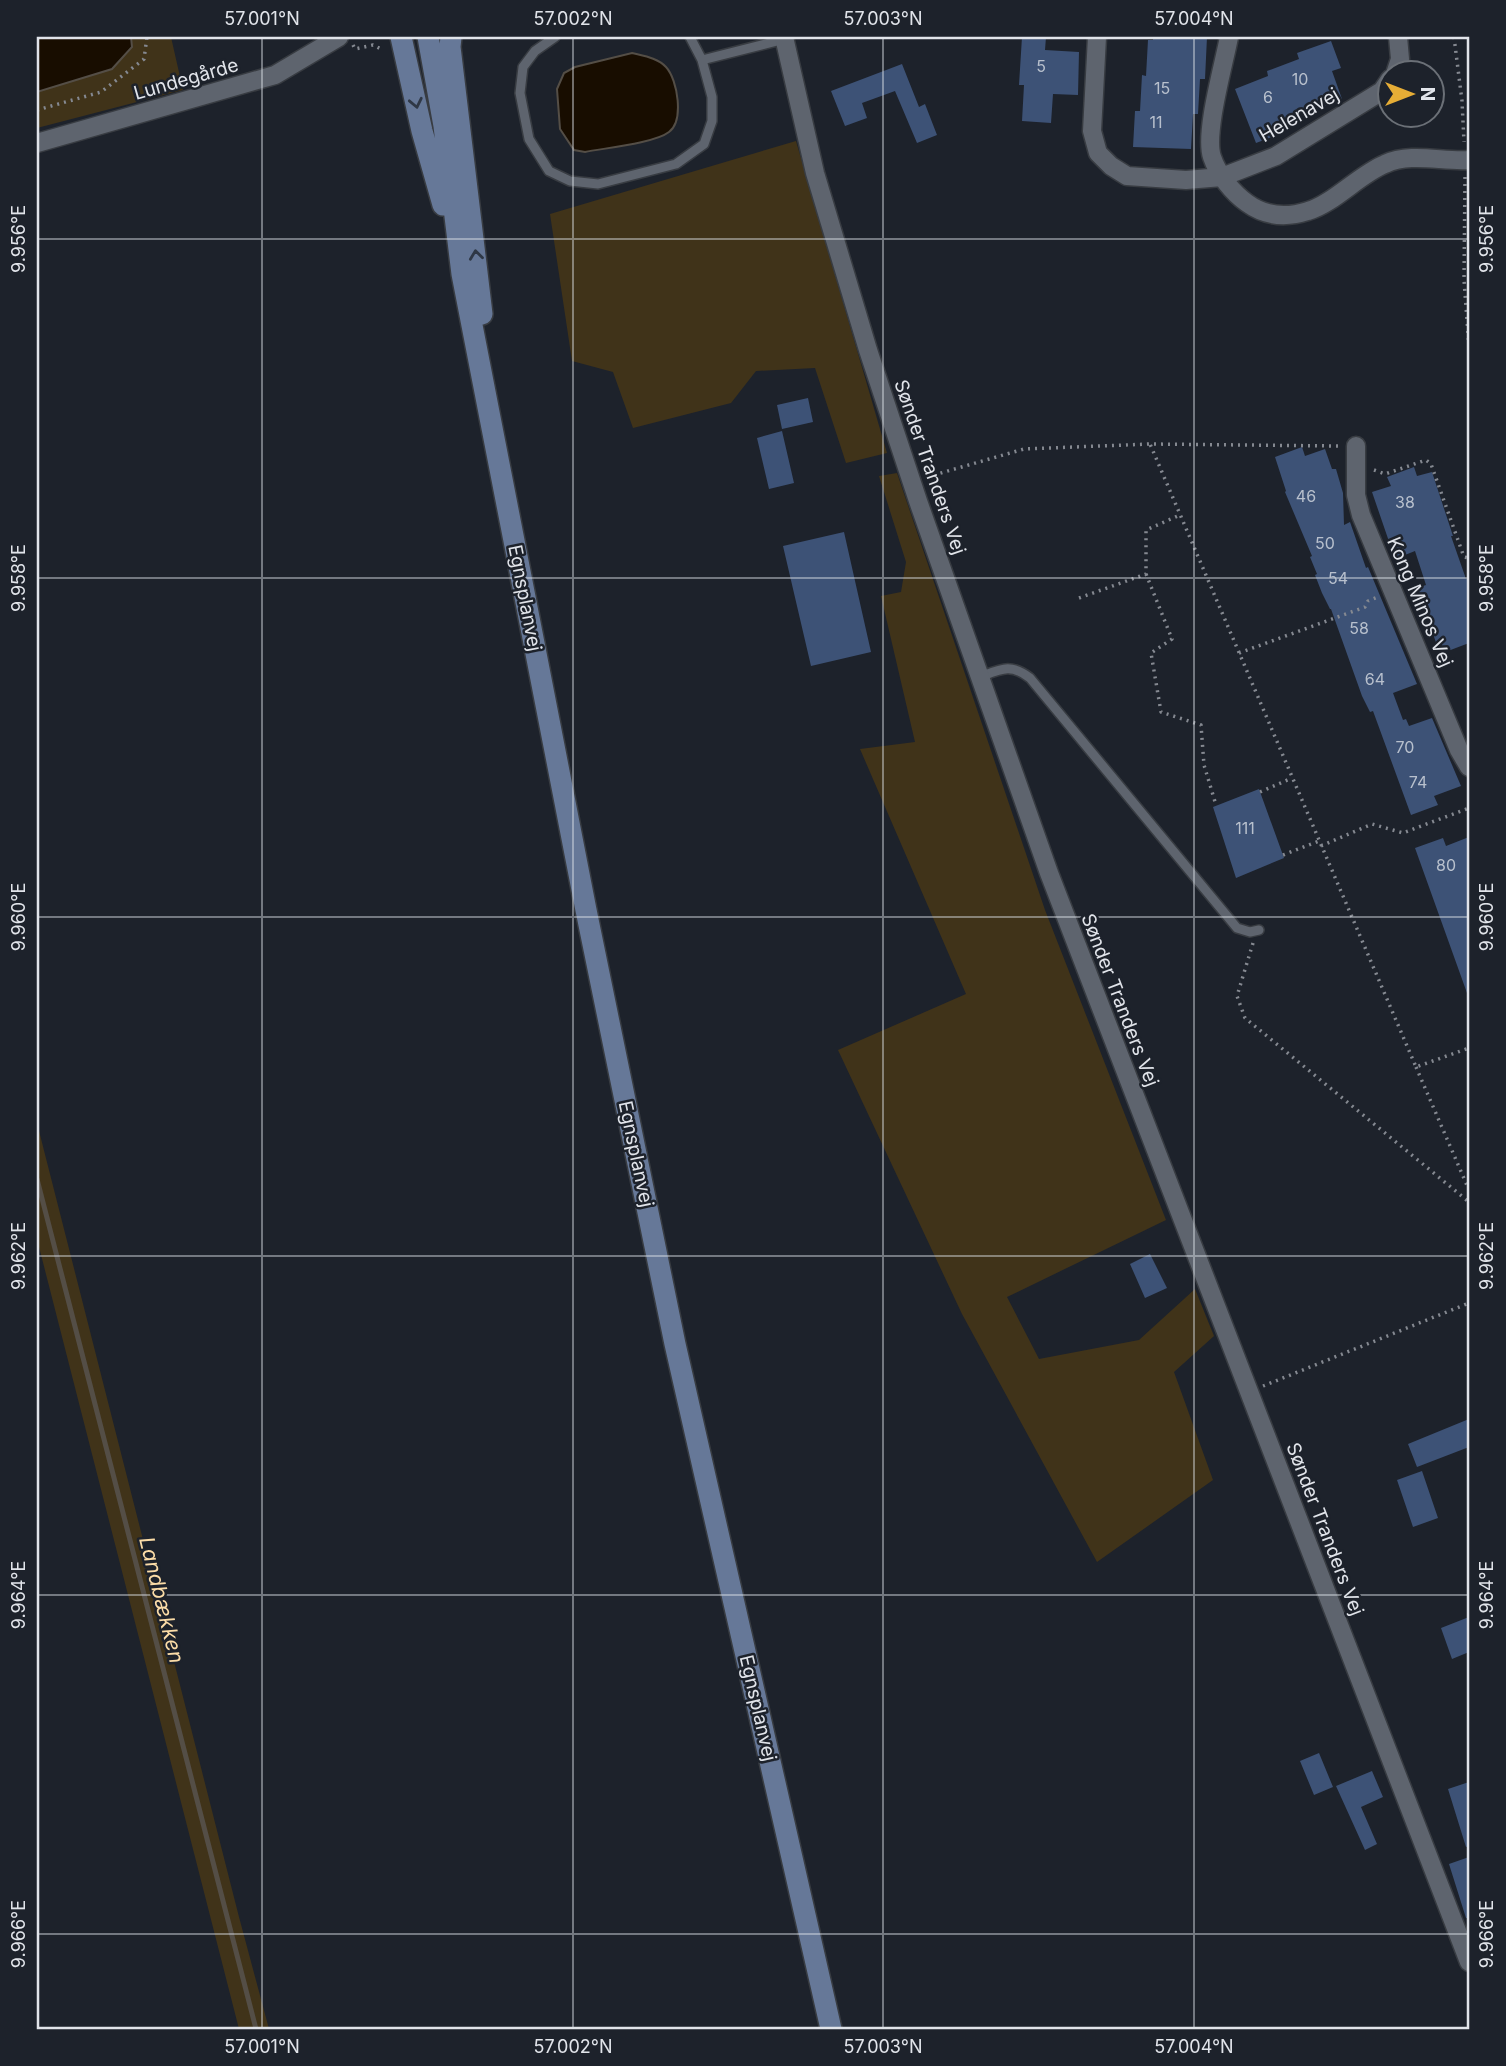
<svg xmlns="http://www.w3.org/2000/svg" width="1506" height="2066" font-family="Inter,sans-serif">
<rect width="100%" height="100%" fill="#1d222b"/>
<!-- green -->
<path fill="#403319" d="M131 37H171L183 90 37 128V92L112 69 132 47Z
M796 141 887 453 846 463 815 368 756 371 731 403 633 428 613 372 572 361 550 214Z
M897 473 1045 910 1166 1220 1007 1297 1039 1359 1139 1340 1195 1289 1214 1336 1174 1372 1213 1480 1097 1562 962 1314 838 1050 966 994 860 749 915 742 881 596 901 592 906 562 879 476Z
M37 1123 239 1917 269 2029H239L37 1239Z"/>
<!-- water -->
<path fill="#180d00" stroke="#544e46" stroke-width="2" d="M37 37H131L132 47 112 69 37 92Z
M632 53C644 56 658 58 666 67 678 80 684 121 669 132 655 143 605 148 585 152L574 150 560 129 557 89 564 73 575 67Z"/>
<g fill="none" stroke-linecap="round" stroke-linejoin="round">
<!-- stream -->
<path stroke="#544e46" stroke-width="5" d="M37 1179 256 2029"/>
</g>
<!-- building -->
<path fill="#3d5276" d="M1022 37H1046L1045 50 1079 52 1078 95 1053 94 1051 123 1022 121 1024 85H1019Z
M1153 37H1207L1205 79H1200L1198 114H1193L1191 149 1133 147 1135 111H1140L1142 75 1146 76 1148 40H1153Z
M1331 41 1341 68 1332 71 1342 99 1309 112 1311 117 1278 129 1280 134 1256 143 1235 89 1268 76 1267 71 1299 59 1297 53Z
M902 64 919 107 925 104 937 135 917 143 895 91 862 103 867 118 845 126 831 91Z
M808 398 813 422 782 429 777 405Z
M782 431 794 483 769 489 757 438Z
M1302 447 1305 456 1325 449 1332 469H1336L1343 493 1344 525 1350 522 1366 568 1368 567 1417 684 1393 693 1403 720 1406 719 1409 726 1432 718 1461 786 1434 796 1438 805 1411 815 1373 711 1370 712 1362 696 1331 609H1330L1322 593 1315 575 1317 574 1310 557 1312 556 1285 492 1286 491 1275 457Z
M1414 467 1417 476 1432 472 1453 536H1451L1466 579 1469 577V643L1440 654 1417 588 1426 585 1415 551 1395 559 1372 492 1391 486 1387 477Z
M844 532 871 652 811 666 783 546Z
M1259 789 1284 858 1236 878 1213 807Z
M1469 837V993H1467L1415 848 1443 838 1446 846Z
M1150 1254 1167 1288 1145 1298 1130 1264Z
M1469 1419V1447L1417 1467 1408 1444Z
M1422 1471 1438 1518 1413 1527 1397 1480Z
M1469 1617V1652L1452 1659 1441 1628Z
M1319 1753 1333 1787 1314 1795 1300 1761Z
M1372 1771 1383 1797 1361 1807 1377 1844 1365 1850 1336 1786Z
M1469 1782V1846L1466 1847 1448 1789Z
M1469 1857V1918H1466L1449 1864Z"/>
<g fill="none" stroke-linecap="round" stroke-linejoin="round">
<defs>
<path id="lane" d="M555 37 535 51 523 67 520 93 529 139 549 171 570 181 598 184 676 164 704 144 712 121V97L702 60 690 37
M702 60 785 39
M980 677C1001 669 1011 663 1030 678L1237 928 1250 932 1259 930"/>
<path id="street" d="M784 37 815 173 868 350 918 501 1049 873 1469 1962
M1097 37 1092 131 1098 153 1111 166 1127 176 1186 180 1222 177 1276 156 1382 91 1390 79
M1229 37C1224 64 1204 133 1212 157 1218 175 1233 193 1247 203 1266 217 1286 218 1308 211 1333 204 1360 174 1385 164 1411 152 1442 162 1469 160
M1395 74 1400 59 1398 37
M37 143 275 75 339 37
M1356 446V495L1361 515 1459 750 1469 767"/>
<path id="secondary" d="M401 37 422 131 443 205
M428 37 444 126 462 274 586 910 675 1344 831 2029
M451 37 450 47 482 314"/>
</defs>
<!-- lane casing -->
<use href="#lane" stroke="#383c42" stroke-width="12"/>
<!-- street casing -->
<use href="#street" stroke="#383c42" stroke-width="21"/>
<!-- secondary casing -->
<use href="#secondary" stroke="#383c42" stroke-width="24"/>
<!-- path -->
<path stroke="#858991" stroke-width="3.5" stroke-dasharray="2 5" stroke-linecap="butt" d="M1454 37 1462 101 1464 142
M353 45 355 49 373 45 383 50
M37 110 101 92 144 59 147 37
M1465 177 1464 280 1469 347
M1338 446 1150 444 1416 1067 1469 1048
M1374 470 1385 474 1426 460 1431 464 1464 557 1469 558
M927 477 1024 449 1150 444
M1146 574 1172 639 1151 653 1161 712 1201 725 1204 765 1216 805
M1079 598 1146 574V530L1180 515
M1239 653 1365 607 1368 601 1378 597
M1260 792 1292 778
M1321 846 1372 824 1403 833 1469 808
M1283 855 1319 841
M1253 943 1237 996 1245 1018 1469 1202
M1416 1067 1469 1190
M1263 1386 1469 1303"/>
<!-- lane -->
<use href="#lane" stroke="#5e646e" stroke-width="9"/>
<!-- street -->
<use href="#street" stroke="#5e646e" stroke-width="18"/>
<!-- secondary -->
<use href="#secondary" stroke="#667898" stroke-width="21"/>
</g>
<!-- one-way arrows -->
<defs><path id="oneway-chevron" d="M-2-3.5L2.5 0L-2 3.5" fill="none" stroke-width="1.6" stroke-linecap="round" stroke-linejoin="round" transform="scale(1.75)"/></defs>
<g stroke="#2f3846">
<use href="#oneway-chevron" transform="translate(416 103) rotate(78)"/>
<use href="#oneway-chevron" transform="translate(476 255) rotate(-97)"/>
</g>
<!-- ticks -->
<path fill="none" stroke="#e1e4ea" stroke-width="2" stroke-opacity="0.45" d="M262 37V2029M573 37V2029M883 37V2029M1194 37V2029M37 239H1469M37 578H1469M37 917H1469M37 1256H1469M37 1595H1469M37 1934H1469"/>
<g text-anchor="middle" dominant-baseline="central" stroke-width="5" stroke-linejoin="round" paint-order="stroke">
<!-- number labels -->
<g font-size="16" fill="#b8c0cd">
<text x="1041" y="66">5</text>
<text x="1300" y="79">10</text>
<text x="1162" y="88">15</text>
<text x="1268" y="97">6</text>
<text x="1156" y="122">11</text>
<text x="1306" y="496">46</text>
<text x="1405" y="502">38</text>
<text x="1325" y="543">50</text>
<text x="1338" y="578">54</text>
<text x="1359" y="628">58</text>
<text x="1375" y="679">64</text>
<text x="1405" y="747">70</text>
<text x="1418" y="782">74</text>
<text x="1245" y="828">111</text>
<text x="1446" y="865">80</text>
</g>
<!-- street labels -->
<g font-size="19" fill="#e1e4ea" stroke="#1d222b">
<text transform="translate(186 79) rotate(-16)">Lundegårde</text>
<text transform="translate(1299 115) rotate(-30)">Helenavej</text>
<text transform="translate(930 467) rotate(71)">Sønder Tranders Vej</text>
<text transform="translate(525 598) rotate(79)">Egnsplanvej</text>
<text transform="translate(1420 602) rotate(67)">Kong Minos Vej</text>
<text transform="translate(1120 1000) rotate(69)">Sønder Tranders Vej</text>
<text transform="translate(636 1154) rotate(78)">Egnsplanvej</text>
<text transform="translate(1325 1529) rotate(69)">Sønder Tranders Vej</text>
<text transform="translate(758 1708) rotate(77)">Egnsplanvej</text>
</g>
<!-- water labels -->
<g font-size="21" font-style="italic" fill="#fbdca7" stroke="#1d222b">
<text transform="translate(162 1600) rotate(76)">Landbækken</text>
</g>
</g>
<!-- border -->
<rect width="1506" height="2066" fill="none" stroke="#1d222b" stroke-width="77"/>
<!-- north arrow -->
<g transform="translate(1411 94) rotate(90)"><circle r="33" fill="#1d222b" stroke="#6b7077" stroke-width="2"/>
<path d="M0-5L12 26L0 18L-12 26Z" fill="#e6ad36"/>
<text y="-10" font-size="19" font-weight="bold" text-anchor="middle" fill="#e1e4ea">N</text>
</g>
<rect x="38" y="38" width="1430" height="1990" fill="none" stroke="#e1e4ea" stroke-width="2.5"/>
<g font-size="18" text-anchor="middle" fill="#e1e4ea">
<text x="262" y="25">57.001°N</text>
<text x="573" y="25">57.002°N</text>
<text x="883" y="25">57.003°N</text>
<text x="1194" y="25">57.004°N</text>
<text transform="translate(1487 239) rotate(-90)" y="6">9.956°E</text>
<text transform="translate(19 239) rotate(-90)" y="6">9.956°E</text>
<text transform="translate(1487 578) rotate(-90)" y="6">9.958°E</text>
<text transform="translate(19 578) rotate(-90)" y="6">9.958°E</text>
<text transform="translate(1487 917) rotate(-90)" y="6">9.960°E</text>
<text transform="translate(19 917) rotate(-90)" y="6">9.960°E</text>
<text transform="translate(1487 1256) rotate(-90)" y="6">9.962°E</text>
<text transform="translate(19 1256) rotate(-90)" y="6">9.962°E</text>
<text transform="translate(1487 1595) rotate(-90)" y="6">9.964°E</text>
<text transform="translate(19 1595) rotate(-90)" y="6">9.964°E</text>
<text transform="translate(19 1934) rotate(-90)" y="6">9.966°E</text>
<text transform="translate(1487 1934) rotate(-90)" y="6">9.966°E</text>
<text x="262" y="2053">57.001°N</text>
<text x="573" y="2053">57.002°N</text>
<text x="883" y="2053">57.003°N</text>
<text x="1194" y="2053">57.004°N</text>
</g>
</svg>
